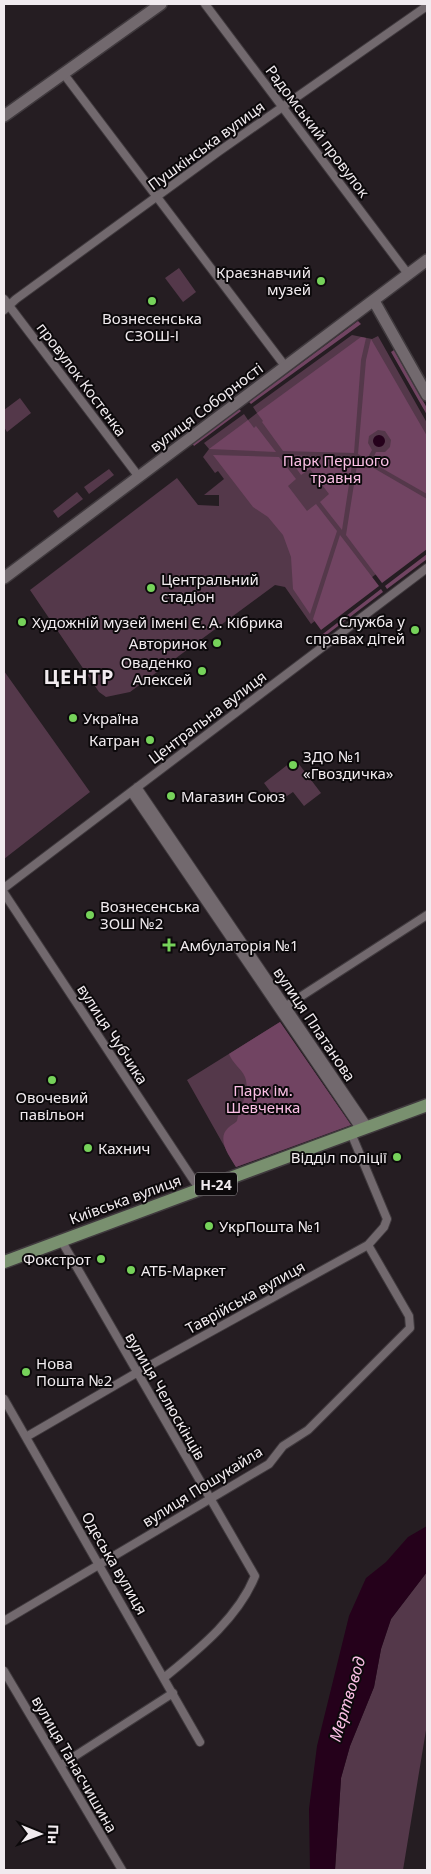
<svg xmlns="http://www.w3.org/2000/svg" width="431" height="1874" font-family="'Noto Sans',sans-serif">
<rect width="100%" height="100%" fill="#251d22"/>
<!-- green -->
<path fill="#54384a" d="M179 268 196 292 183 302 165 278Z
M352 335 372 339 378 336 427 423V535L311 624 285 587 275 585 130 692 106 697 99 692 30 590 177 478 198 505 219 506V495H204L224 479 218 471 215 473 203 457 209 449 204 443 244 414 248 420 257 413 253 407Z
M20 398 31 413 7 432 4 427V410Z
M109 469 114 475 89 494 84 487Z
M77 492 83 499 58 518 53 511Z
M4 671 90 792 4 859Z
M295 759 321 793 304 806 293 792 278 802 264 783Z
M280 1022 351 1125 236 1167 187 1080Z
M427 1572V1724L403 1870H335L341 1778 350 1746 374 1687 381 1649 391 1619Z"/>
<!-- forest -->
<path fill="#714462" d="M358 321 361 324 251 404 249 402Z
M361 337 366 338 361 360 354 453 283 451 262 422 263 421 257 413Z
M371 339 427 436V494L371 462 376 452H385L390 447 391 440 385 431 378 430 369 436 368 443 372 450 367 459 358 454 366 360Z
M394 350 427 408V415L391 352Z
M239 409 241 411 194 446 192 443Z
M248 420 254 428 256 426 276 452 209 449Z
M213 455 279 457 296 479 288 486 307 511 316 504 337 531 310 614 293 589 291 557 283 535 268 517 253 507Z
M287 455 353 458 342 530 320 502 329 494 310 469 301 475Z
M358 459 427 499V549L382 583 346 535Z
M340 535 379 586 321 630 313 619Z
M427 554V559L387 589 385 586Z
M381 589 383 592 321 639 319 637Z
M280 1022 351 1125 236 1167C230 1157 216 1139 228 1128 231 1125 234 1124 237 1121 239 1106 251 1093 245 1077 241 1068 233 1064 229 1054Z"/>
<!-- water -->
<path fill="#25011b" d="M373 441a6 6 0 1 1 12 0a6 6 0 1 1-12 0Z
M427 1526V1572L391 1619 381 1649 374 1687 350 1746 341 1778 335 1870H310L309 1809 317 1746 349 1616 366 1578 386 1562 408 1537Z"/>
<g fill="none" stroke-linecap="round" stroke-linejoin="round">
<defs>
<path id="street" d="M205 4 408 274
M63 73 285 366
M4 299 139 477
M4 310 16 299 218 152 427 6
M137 787 368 1127
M131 792 361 1130
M4 888 427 568
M4 893 200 1190
M283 1008 427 915
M61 1240 255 1576C238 1618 199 1649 165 1677
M4 1399 200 1742
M26 1437 138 1372 368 1245 384 1227 387 1219 351 1133
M4 1621 269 1464 283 1446 308 1430 410 1328 409 1316 368 1245
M4 1671 122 1870
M61 1765 173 1693"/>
<path id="secondary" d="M4 116 161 4
M374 301 427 395
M4 578 427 260"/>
<path id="primary" d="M4 1262 427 1105"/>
</defs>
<!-- street casing -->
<use href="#street" stroke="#403a3e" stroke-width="10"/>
<!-- secondary casing -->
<use href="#secondary" stroke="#403a3e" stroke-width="14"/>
<!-- primary casing -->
<use href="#primary" stroke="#403a3e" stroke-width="15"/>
<!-- street -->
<use href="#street" stroke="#72696e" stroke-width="8"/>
<!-- secondary -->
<use href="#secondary" stroke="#72696e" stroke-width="11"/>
<!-- primary -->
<use href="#primary" stroke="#79906f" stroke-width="12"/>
</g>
<!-- markers -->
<g fill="#76d25a" stroke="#0c090b" stroke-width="2">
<circle cx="321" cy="281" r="5"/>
<circle cx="152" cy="301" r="5"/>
<circle cx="151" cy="588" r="5"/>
<circle cx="22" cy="622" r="5"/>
<circle cx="415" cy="630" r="5"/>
<circle cx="217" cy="643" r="5"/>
<circle cx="202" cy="671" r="5"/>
<circle cx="73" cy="718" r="5"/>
<circle cx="150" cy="740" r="5"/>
<circle cx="293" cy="765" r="5"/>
<circle cx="171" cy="796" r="5"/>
<circle cx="90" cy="915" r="5"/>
<path d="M166.5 937.5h5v5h5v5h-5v5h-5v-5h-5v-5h5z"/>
<circle cx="52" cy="1080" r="5"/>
<circle cx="88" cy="1148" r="5"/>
<circle cx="397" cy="1157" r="5"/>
<circle cx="209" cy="1226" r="5"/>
<circle cx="101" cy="1259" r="5"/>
<circle cx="131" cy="1270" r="5"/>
<circle cx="26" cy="1372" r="5"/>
</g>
<g text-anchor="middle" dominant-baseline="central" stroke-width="4" stroke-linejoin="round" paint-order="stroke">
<!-- shield labels -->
<rect fill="#0c090b" stroke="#aca7ab" stroke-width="1" x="195" y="1172.5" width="42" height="23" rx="4"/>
<g font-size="14" font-weight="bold" fill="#f1ebef">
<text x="216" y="1184">Н-24</text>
</g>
<!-- street labels -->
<g font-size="15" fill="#f1ebef" stroke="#0c090b">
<text transform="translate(318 131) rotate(53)">Радомський провулок</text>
<text transform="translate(206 145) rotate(-36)">Пушкінська вулиця</text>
<text transform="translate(82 379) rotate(53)">провулок Костенка</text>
<text transform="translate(206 407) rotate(-37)">вулиця Соборності</text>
<text transform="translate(207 717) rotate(-37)">Центральна вулиця</text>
<text transform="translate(315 1024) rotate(56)">вулиця Платанова</text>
<text transform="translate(113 1034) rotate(57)">вулиця Чубчика</text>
<text transform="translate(125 1199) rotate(-20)">Київська вулиця</text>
<text transform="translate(245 1297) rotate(-29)">Таврійська вулиця</text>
<text transform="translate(166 1396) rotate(60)">вулиця Челюскінців</text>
<text transform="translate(202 1486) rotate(-32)">вулиця Пошукайла</text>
<text transform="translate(115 1563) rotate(60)">Одеська вулиця</text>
<text transform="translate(75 1764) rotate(60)">вулиця Танасчишина</text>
</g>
<!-- poi labels -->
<g font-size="15" fill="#f1ebef" stroke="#0c090b" text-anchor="start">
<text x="311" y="272" text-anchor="end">Краєзнавчий<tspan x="311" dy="17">музей</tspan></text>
<text x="152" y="318" text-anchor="middle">Вознесенська<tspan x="152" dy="17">СЗОШ-І</tspan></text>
<text x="161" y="579">Центральний<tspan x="161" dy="17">стадіон</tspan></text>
<text x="405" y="621" text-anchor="end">Служба у<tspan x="405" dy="17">справах дітей</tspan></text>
<text x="32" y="622">Художній музей імені Є. А. Кібрика</text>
<text x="207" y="643" text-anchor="end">Авторинок</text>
<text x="192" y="662" text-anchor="end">Оваденко<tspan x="192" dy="17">Алексей</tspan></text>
<text x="83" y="718">Україна</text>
<text x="140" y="740" text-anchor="end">Катран</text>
<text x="303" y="756">ЗДО №1<tspan x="303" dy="17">«Гвоздичка»</tspan></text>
<text x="181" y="796">Магазин Союз</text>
<text x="100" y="906">Вознесенська<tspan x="100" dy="17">ЗОШ №2</tspan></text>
<text x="180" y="945">Амбулаторія №1</text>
<text x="52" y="1097" text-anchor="middle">Овочевий<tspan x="52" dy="17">павільон</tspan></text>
<text x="98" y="1148">Кахнич</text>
<text x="387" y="1157" text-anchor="end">Відділ поліції</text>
<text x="219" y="1226">УкрПошта №1</text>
<text x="91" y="1259" text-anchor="end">Фокстрот</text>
<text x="141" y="1270">АТБ-Маркет</text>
<text x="36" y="1363">Нова<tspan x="36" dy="17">Пошта №2</tspan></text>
</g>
<!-- park labels -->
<g font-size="15" fill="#fcc0e6" stroke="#0c090b">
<text x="336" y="460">Парк Першого<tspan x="336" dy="17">травня</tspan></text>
<text x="263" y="1090">Парк ім.<tspan x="263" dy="17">Шевченка</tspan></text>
</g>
<!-- water labels -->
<g font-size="16" font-style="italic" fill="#fdc1e7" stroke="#0c090b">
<text transform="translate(347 1699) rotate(-73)">Мертвовод</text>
</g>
<!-- district labels -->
<g font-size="20" font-weight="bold" letter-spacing="1" fill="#f1ebef" stroke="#0c090b">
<text x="79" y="676">ЦЕНТР</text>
</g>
</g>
<!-- border -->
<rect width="431" height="1874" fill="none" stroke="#f1ebef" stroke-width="10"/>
<!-- north arrow -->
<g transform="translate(40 1834) rotate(91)" stroke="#0c090b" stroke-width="4" paint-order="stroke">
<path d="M0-4L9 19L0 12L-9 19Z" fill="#f1ebef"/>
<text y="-8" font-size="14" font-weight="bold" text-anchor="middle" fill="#f1ebef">Пн</text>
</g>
</svg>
